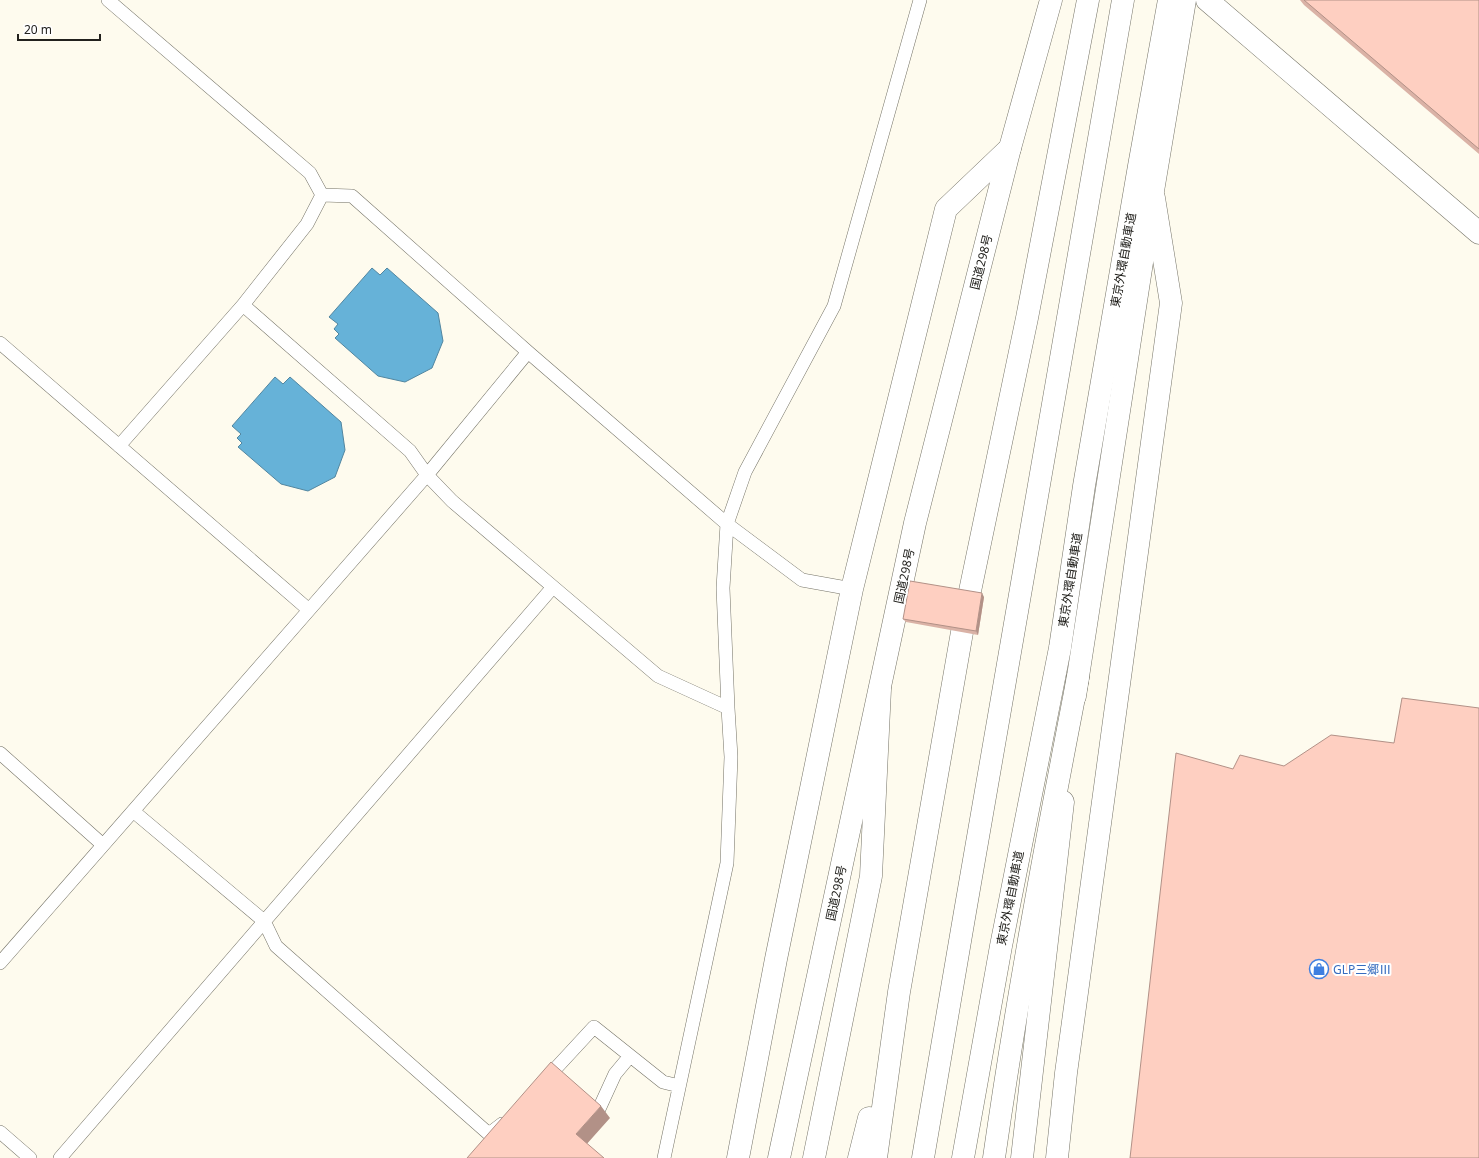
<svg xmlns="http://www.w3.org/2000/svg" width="1479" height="1158" font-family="'Noto Sans','Noto Sans JP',sans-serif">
<rect width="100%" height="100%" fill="#fefbee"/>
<!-- water -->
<path fill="#66b2d8" stroke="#5286a0" d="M372 268 380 275 387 268 438 313 443 341 432 368 405 382 378 376 335 338 339 334 334 329 338 324 329 317Z
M275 377 283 384 290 377 341 422 345 450 335 477 308 491 281 484 238 447 242 443 237 438 241 434 232 426Z"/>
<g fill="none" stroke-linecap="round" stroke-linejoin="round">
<defs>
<path id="service" d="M108 0 310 173 322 195 352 196 528 352 727 524 802 580 852 589
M322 195 307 224 243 305 410 451 427 475 452 501 658 676 728 708 723 588 727 524 745 472 834 306 920 0
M0 343 309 610 427 475 528 352
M119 446 243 305
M0 753 103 845
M133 811 264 921 276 946 489 1134 502 1124
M0 963 309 610
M545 1080 594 1027 663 1082 679 1086
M599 1109 615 1074 630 1056
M0 1132 30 1158
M60 1158 553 587
M664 1158 727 863 731 757 728 708"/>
<path id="minor" d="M738 1158 776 959 852 589 946 209 1010 148
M1057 1158 1066 1073 1171 303 1154 198"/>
<path id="tertiary" d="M1207 0 1479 233"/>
<path id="trunk" d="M1075 696 1153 191 1185 0
M779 1158 915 523 1010 148 1051 0
M1022 1158 1063 802"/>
<path id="motorway" d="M814 1158 871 876 880 689
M859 1158 869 1118
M876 1158 899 992 965 615 1027 318 1088 0
M923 1158 965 912 1123 0
M963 1158 1001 946 1060 648 1084 486 1139 166 1169 0
M994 1158C1017 997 1047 837 1078 677"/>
</defs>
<!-- service casing -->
<use href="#service" stroke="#757367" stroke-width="14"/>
<!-- minor casing -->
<use href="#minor" stroke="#757367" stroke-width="23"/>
<!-- tertiary casing -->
<use href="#tertiary" stroke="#757367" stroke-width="23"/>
<!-- trunk casing -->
<use href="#trunk" stroke="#757367" stroke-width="23"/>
<!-- motorway casing -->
<use href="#motorway" stroke="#757367" stroke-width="23"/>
<!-- service -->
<use href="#service" stroke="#fff" stroke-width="13"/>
<!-- minor -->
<use href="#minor" stroke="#fff" stroke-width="22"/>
<!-- tertiary -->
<use href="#tertiary" stroke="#fff" stroke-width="22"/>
<!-- trunk -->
<use href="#trunk" stroke="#fff" stroke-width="22"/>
<!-- motorway -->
<use href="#motorway" stroke="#fff" stroke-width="22"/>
</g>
<!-- wall -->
<path fill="#dab2a6" d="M1300 0H1479V154L1304 5Z
M984 597 978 635 906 622 903 619Z"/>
<!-- shaded-wall -->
<path fill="#b29187" d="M982 593 984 597 978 635 976 631Z
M601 1106 610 1118 585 1146 576 1134Z"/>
<!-- building -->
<path fill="#fecfc1" stroke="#b29187" d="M1304 0H1479V149Z
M910 581 982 593 976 631 903 619Z
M1402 698 1479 708V1158H1130L1176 753 1233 769 1240 755 1284 766 1331 735 1394 743Z
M551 1062 601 1106 576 1134 604 1158H467Z"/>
<!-- icons -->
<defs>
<symbol id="shop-ring" viewBox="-11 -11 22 22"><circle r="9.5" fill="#fff" stroke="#3f7fe0" stroke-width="1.5"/><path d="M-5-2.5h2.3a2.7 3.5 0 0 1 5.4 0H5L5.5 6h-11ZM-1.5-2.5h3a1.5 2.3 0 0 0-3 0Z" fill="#3f7fe0"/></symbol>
</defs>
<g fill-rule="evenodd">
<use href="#shop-ring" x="1308" y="958" width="22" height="22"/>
</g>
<g text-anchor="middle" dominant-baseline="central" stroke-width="4" stroke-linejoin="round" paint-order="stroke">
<!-- street labels -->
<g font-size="12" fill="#22211d" stroke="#fff">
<text transform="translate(1123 260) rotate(-80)">東京外環自動車道</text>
<text transform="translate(981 262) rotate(-76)">国道298号</text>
<text transform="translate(904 576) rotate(-78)">国道298号</text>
<text transform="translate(1070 580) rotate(-81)">東京外環自動車道</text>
<text transform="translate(836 893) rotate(-78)">国道298号</text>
<text transform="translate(1010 898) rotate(-79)">東京外環自動車道</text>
</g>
<!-- shop labels -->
<g font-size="12" fill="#366cbe" stroke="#fff" text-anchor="start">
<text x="1333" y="969">GLP三郷Ⅲ</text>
</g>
</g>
<!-- scale -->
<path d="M18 34v6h82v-6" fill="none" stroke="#22211d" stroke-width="2"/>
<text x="24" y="34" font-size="12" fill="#22211d" stroke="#ffffff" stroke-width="3" paint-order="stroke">20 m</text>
</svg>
